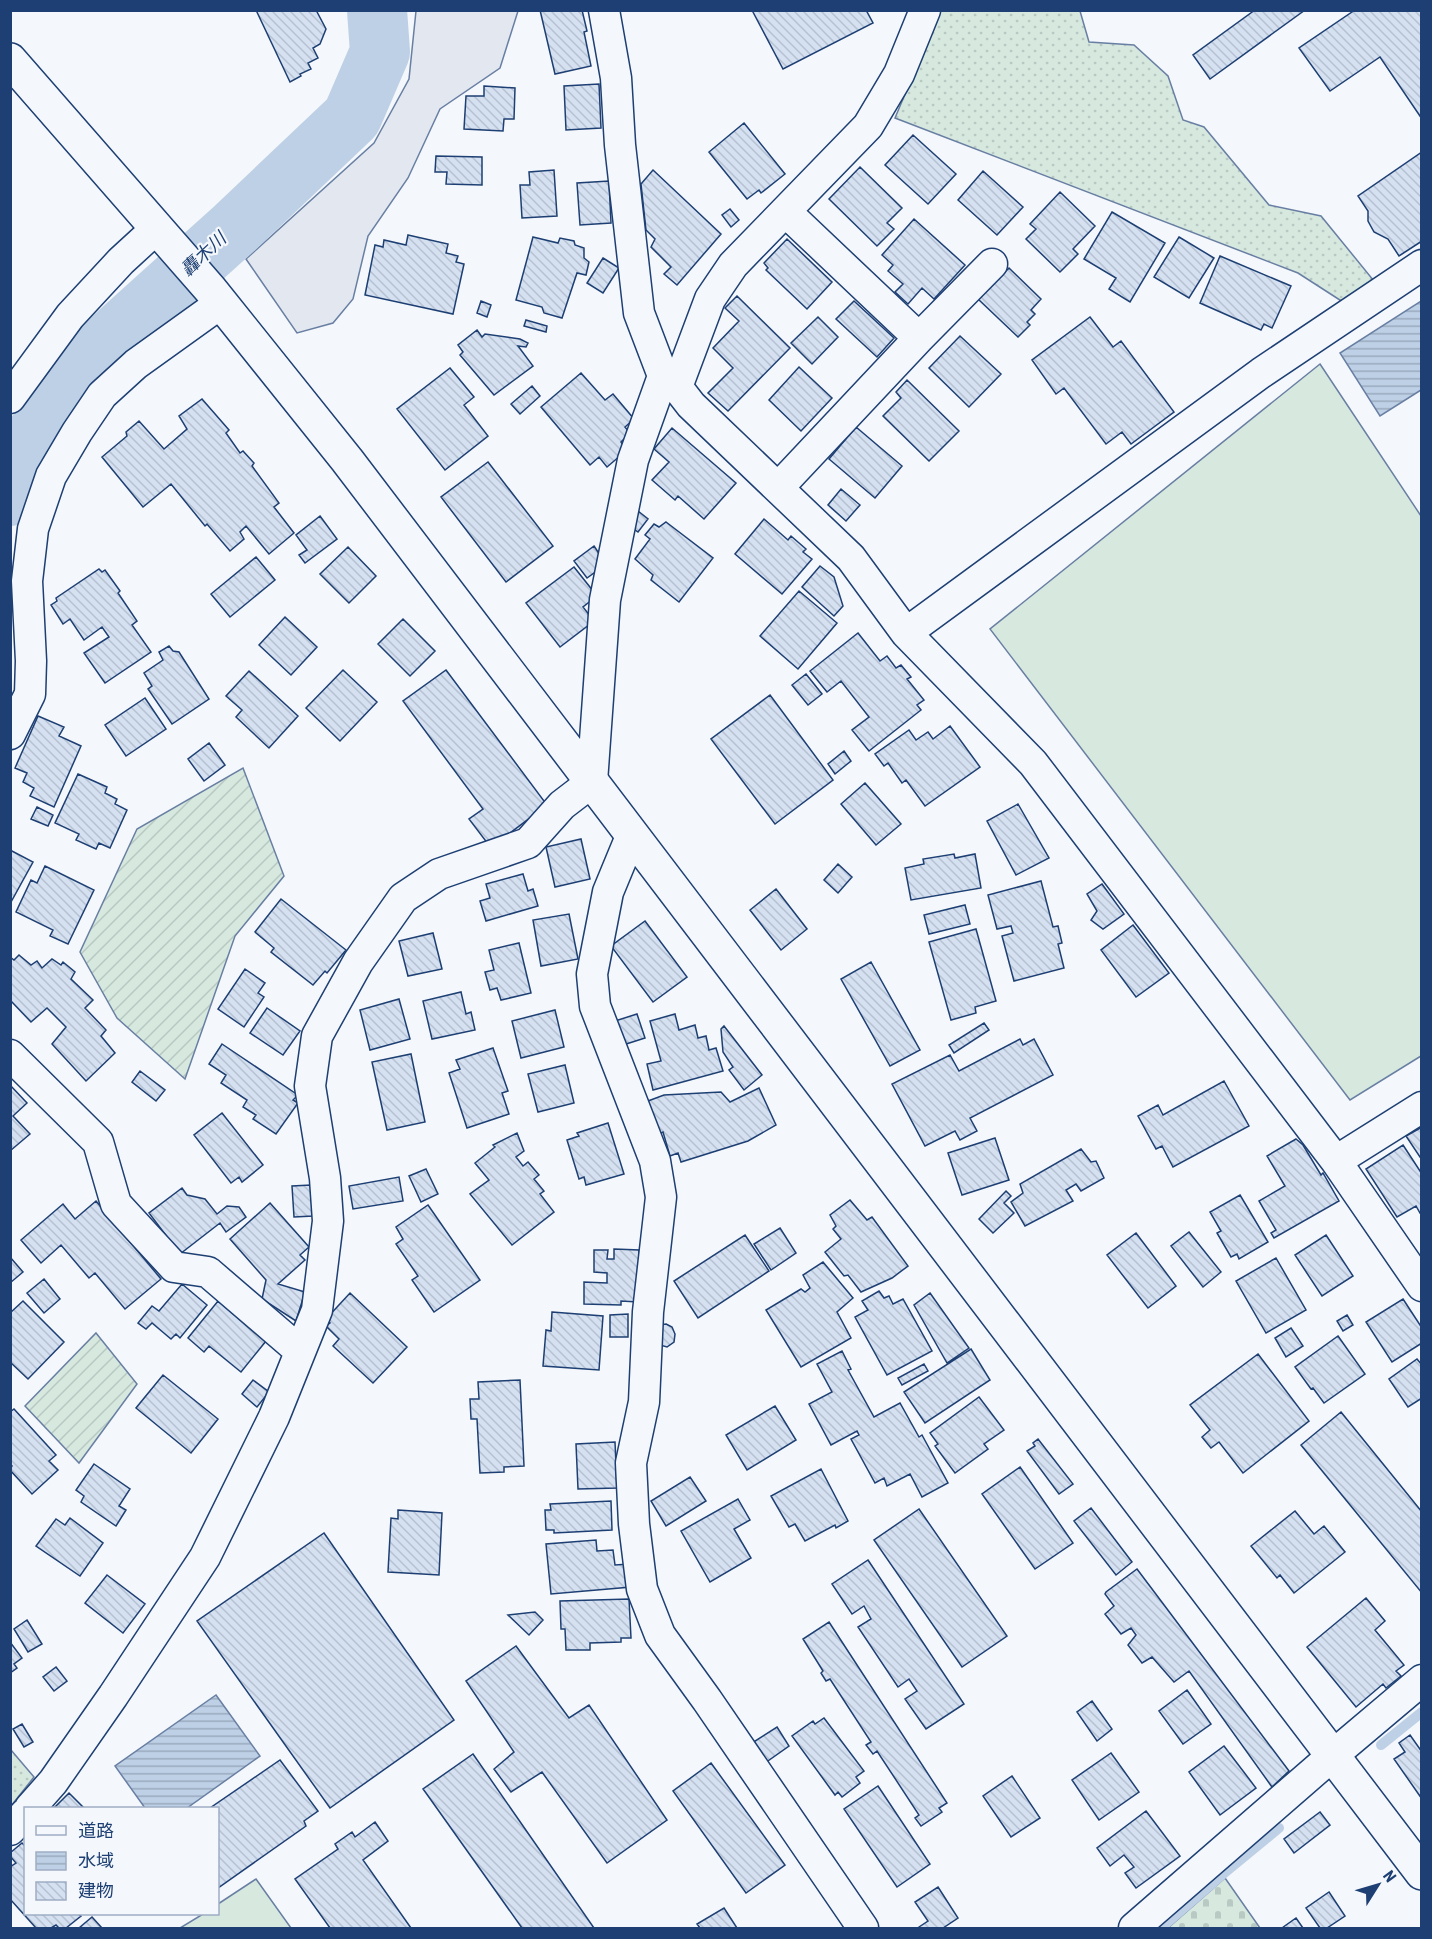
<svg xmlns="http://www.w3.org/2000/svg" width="1432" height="1939" font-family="'Roboto Condensed','Noto Sans JP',sans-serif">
<defs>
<pattern id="grass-dots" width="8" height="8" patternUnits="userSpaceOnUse" patternTransform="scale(1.5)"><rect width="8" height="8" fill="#d7e8df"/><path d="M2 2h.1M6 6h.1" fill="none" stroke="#b8c8c3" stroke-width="1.8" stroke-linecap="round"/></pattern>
<pattern id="cemetery-stones" width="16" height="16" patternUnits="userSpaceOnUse" patternTransform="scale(1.5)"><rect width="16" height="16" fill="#d7e8df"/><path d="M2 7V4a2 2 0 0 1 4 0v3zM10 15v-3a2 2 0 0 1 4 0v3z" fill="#b8c8c3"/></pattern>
<pattern id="garden-furrows" width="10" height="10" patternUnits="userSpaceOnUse" patternTransform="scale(1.5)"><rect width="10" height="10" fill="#d7e8df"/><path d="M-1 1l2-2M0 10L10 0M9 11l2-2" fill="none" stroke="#b8c8c3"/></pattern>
<pattern id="water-rules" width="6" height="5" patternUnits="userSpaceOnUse" patternTransform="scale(1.5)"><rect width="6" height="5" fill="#bed0e5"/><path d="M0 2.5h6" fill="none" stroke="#9aaabe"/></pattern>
<pattern id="building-back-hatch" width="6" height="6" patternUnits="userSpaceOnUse" patternTransform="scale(1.5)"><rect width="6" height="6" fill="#d5e0f0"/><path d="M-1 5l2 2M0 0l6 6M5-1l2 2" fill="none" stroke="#b6c1d1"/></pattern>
</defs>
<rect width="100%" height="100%" fill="#f4f7fb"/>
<!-- grass -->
<path fill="url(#grass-dots)" stroke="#687fa3" stroke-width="1.5" d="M940 11H1080L1089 42 1134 45 1168 76 1183 120 1204 127 1269 205 1321 216 1374 281 1343 302 1298 273 895 118Z
M11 1750 34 1777 11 1806H10Z"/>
<!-- cemetery -->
<path fill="url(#cemetery-stones)" stroke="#687fa3" stroke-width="1.5" d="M1225 1878 1260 1928H1168Z"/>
<!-- garden -->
<path fill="url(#garden-furrows)" stroke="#687fa3" stroke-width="1.5" d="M243 768 284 876 235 936 185 1079 117 1018 80 952 137 829Z
M96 1333 137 1384 79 1463 25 1406Z"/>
<!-- pitch -->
<path fill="#d7e8df" stroke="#687fa3" stroke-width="1.5" d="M1320 364 1421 516V1056L1350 1100 990 629Z
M256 1879 291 1928H180L203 1914H218V1904Z"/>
<!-- parking -->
<path fill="#e3e8f0" stroke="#687fa3" stroke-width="1.5" d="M416 11H518L500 68 440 109 408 178 368 236 353 299 333 323 297 333 246 259 374 143 409 79Z"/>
<!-- water -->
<path fill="url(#water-rules)" stroke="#687fa3" stroke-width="1.5" d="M1421 301V390L1380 416 1340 353Z
M216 1695 260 1756 187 1808H145L115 1766Z"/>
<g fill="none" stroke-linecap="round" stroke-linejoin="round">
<!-- stream -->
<path stroke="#bed0e5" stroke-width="10" d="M1381 1745 1422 1712
M1161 1928 1222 1875 1279 1828"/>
<!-- river -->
<path stroke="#bed0e5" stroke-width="60" d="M10 496 26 449 85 363 235 228 352 117 380 52 377 10"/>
</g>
<!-- building -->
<path fill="url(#building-back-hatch)" stroke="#1d3f73" stroke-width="1.5" d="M256 10H316L326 29 320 44 313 48 318 58 308 63 311 69 300 74 301 76 290 82Z
M540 10H582L587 31 584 32 591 66 555 74Z
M756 10H866L873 23 783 69 753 12Z
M1255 10H1305L1210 79 1193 55Z
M1355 10H1422V119L1380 57 1330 91 1299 48Z
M599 84 601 128 566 130 564 86Z
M484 86 515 88 514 119H504L503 131 464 129 466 96H484Z
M744 123 785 174 761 193 759 190 747 199 709 152Z
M913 135 956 174 928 204 885 165Z
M1422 152V241L1399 256 1388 239 1374 232 1368 221V211L1358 196Z
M436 156 482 157V185L446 184 447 172H435Z
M860 167 902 208 887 223 894 229 877 246 829 199Z
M554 170 557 216 522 218 520 185H530L529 172Z
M653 170 721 234 677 285 664 274 671 267 651 247 655 239 646 230 641 184Z
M983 171 1023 207 997 235 958 200Z
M609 181 611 223 580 225 577 183Z
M1060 192 1095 226 1073 249 1078 254 1060 272 1026 239 1036 229 1030 224Z
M730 209 739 220 731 227 722 215Z
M1112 212 1165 243 1130 302 1109 289 1116 278 1084 259Z
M914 219 965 265 934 299 922 288 908 304 895 292 903 284 888 271 893 265 882 255Z
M408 235 448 244 446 253 458 256 456 262 464 264 453 314 365 295 375 245 383 247 384 240 406 245Z
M533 237 558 243 560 238 574 241 575 245 584 248V258L589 262 586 275 577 273 562 318 544 313 542 307 516 300Z
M1179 237 1214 258 1189 298 1154 277Z
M787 239 832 282 807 309 766 270 768 268 764 263Z
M1220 256 1291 286 1272 328 1264 324 1261 330 1200 303Z
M603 258 619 268 603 293 587 283Z
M1009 268 1041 299 1031 310 1035 314 1027 322 1030 325 1018 337 978 299Z
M737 296 790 348 728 411 708 393 733 368 713 348 739 321 725 308Z
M481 301 491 305 487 317 477 313Z
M854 301 894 338 877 357 836 319Z
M818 317 838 337 812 364 791 343Z
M1090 317 1113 347 1121 341 1174 412 1131 444 1122 432 1106 444 1064 388 1056 394 1032 360Z
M526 320 547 326 546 332 524 326Z
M477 330 482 337 485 334 520 339 528 343 526 347 518 346 533 366 494 395 460 355 463 352 458 345Z
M960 336 1001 374 969 407 929 368Z
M799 367 832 398 801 431 769 400Z
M450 368 474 397 464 405 488 436 445 470 397 409Z
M581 373 605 400 613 394 634 419 625 427 630 433 621 442 627 450 607 467 599 457 590 465 541 407Z
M907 380 959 431 929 461 883 416 901 398 896 392Z
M532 386 540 396 520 414 511 404Z
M202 399 229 430 226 433 240 453 243 451 254 463 252 466 279 503 274 507 294 533 269 554 246 526 240 532 244 539 230 551 207 524 205 526 171 484 143 507 102 457 127 436 126 432 139 421 164 449 187 429 179 416Z
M856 427 902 466 875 498 829 459Z
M672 428 736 483 704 519 678 496 675 500 652 480 669 462 654 449Z
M488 462 553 546 506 582 441 497Z
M841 489 860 505 846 521 828 505Z
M638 511 648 519 638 532 628 525Z
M320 516 337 539 305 563 299 555 307 550 296 535Z
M764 519 788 540 791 536 806 549 803 552 812 559 782 594 735 554Z
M666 522 713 558 679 602 651 580 653 575 635 559 650 539 645 535 654 524 659 527Z
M594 546 600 555 598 570 587 578 574 561Z
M348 547 376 576 349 603 320 574Z
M256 557 275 580 230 617 211 594Z
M820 566 834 577 843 606 834 616 802 587Z
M574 567 597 596 583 607 594 621 560 647 526 603Z
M99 569 102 572 105 570 120 591 118 593 137 621 132 625 151 652 105 683 84 653 109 637 102 627 84 640 70 619 63 624 51 605 57 601 56 598Z
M799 591 837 623 798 669 760 636Z
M285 617 317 647 291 675 259 645Z
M403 619 435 651 410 676 378 644Z
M858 633 880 661 887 656 896 668 901 665 911 677 907 679 924 700 917 705 921 710 869 751 852 730 869 717 841 681 827 692 810 671Z
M169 646 173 651 179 652 209 699 172 724 148 689 152 686 144 673 163 660 159 652Z
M343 670 377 702 340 741 306 708Z
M446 670 547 805 498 842 488 844 469 819 483 809 403 701Z
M249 671 298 716 269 748 236 717 242 710 226 696Z
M806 674 822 694 808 705 792 685Z
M770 695 833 780 775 824 711 739Z
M145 698 166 729 126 756 105 725Z
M38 716 64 727 59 736 81 746 54 807 30 796 34 788 23 782 27 773 15 768Z
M950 726 980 767 925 806 906 780 902 783 888 763 884 766 875 754 909 730 916 740 928 732 933 739Z
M209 743 225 765 204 781 188 759Z
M844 751 851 761 835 774 828 764Z
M78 774 107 787 105 793 117 799 115 804 127 810 110 848 99 843 96 849 76 840 79 834 55 823Z
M865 783 901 824 876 845 841 804Z
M1018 804 1049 858 1016 875 987 821Z
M37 807 53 815 48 826 31 819Z
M581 839 590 879 555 887 546 847Z
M10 850 33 862 11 902H10Z
M954 854 955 858 975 854 981 888 911 900 905 868 924 864 923 859Z
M838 864 852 877 838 893 824 880Z
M45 866 94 890 68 944 50 936 53 930 16 912 31 880 37 883Z
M523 874 528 891 533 889 538 906 486 921 480 901 490 898 486 884Z
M1041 881 1053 927 1058 926 1062 943 1058 944 1064 968 1014 981 1002 936 1013 933 1011 926 997 929 988 895Z
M1102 884 1124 914 1103 929 1091 920 1097 911 1087 894Z
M776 889 807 929 781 950 750 910Z
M281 899 346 950 327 973 325 971 313 985 271 952 274 948 255 932Z
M965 905 970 924 929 934 924 915Z
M569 914 578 959 541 966 533 920Z
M645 921 687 977 653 1002 611 946Z
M1133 925 1169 973 1136 997 1101 950Z
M976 929 996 1001 975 1007 976 1013 951 1020 929 942Z
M433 933 442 969 408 976 399 941Z
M519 943 531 993 501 1000 497 988 490 990 485 972 494 970 489 950Z
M19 955 31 965 37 961 42 968 52 959 61 965 63 962 75 972 71 979 93 1000 85 1008 106 1030 101 1036 115 1053 86 1081 52 1044 66 1027 47 1008 31 1022 10 1000V957L14 960Z
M871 962 920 1050 890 1066 841 979Z
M245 969 265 983 258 993 264 997 244 1027 218 1009Z
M461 992 466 1014 471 1012 475 1030 432 1039 423 1001Z
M399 999 410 1039 370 1050 360 1010Z
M267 1008 300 1031 283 1055 250 1033Z
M555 1010 564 1047 521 1058 512 1021Z
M637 1014 645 1038 623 1045 615 1021Z
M675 1014 679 1030 695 1025 698 1038 706 1036 709 1050 716 1048 723 1071 653 1090 647 1064 661 1061 650 1021Z
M984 1023 989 1030 954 1053 949 1045Z
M724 1026 762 1075 744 1090 729 1070 733 1067 723 1052 721 1029Z
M1020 1039 1023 1045 1034 1039 1053 1075 970 1118 977 1131 960 1140 955 1131 925 1146 892 1084 950 1055 959 1071Z
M222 1044 298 1095 293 1100 298 1103 276 1134 253 1119 256 1115 243 1107 247 1100 221 1083 226 1075 209 1064Z
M493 1048 508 1091 502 1093 509 1114 467 1128 449 1073 460 1069 456 1060Z
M411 1054 425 1122 387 1130 372 1062Z
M565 1065 574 1103 538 1112 528 1074Z
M140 1071 165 1090 156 1101 132 1082Z
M1224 1081 1249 1126 1173 1167 1162 1146 1156 1149 1138 1116 1158 1105 1163 1115Z
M10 1085 27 1103 13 1116 30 1134 10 1151Z
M759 1088 776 1125 748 1141 681 1162 678 1153 670 1156 663 1132 659 1134 648 1101 664 1095 721 1092 730 1102Z
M222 1113 263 1165 242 1182 239 1177 231 1183 194 1135Z
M608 1123 624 1174 586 1185 584 1177 579 1179 567 1140 579 1136 577 1133Z
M1422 1127V1156L1420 1157 1406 1136Z
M517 1133 524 1151 516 1157 523 1166 528 1162 539 1175 534 1179 544 1191 540 1194 554 1212 512 1245 470 1194 489 1180 475 1163 495 1147 493 1145Z
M995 1138 1009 1180 962 1195 948 1153Z
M1296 1139 1303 1145 1321 1175 1323 1173 1339 1201 1274 1238 1271 1233 1276 1230 1259 1201 1285 1186 1267 1156Z
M1403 1145 1422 1174V1212L1420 1213 1416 1206 1397 1217 1366 1169Z
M1081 1149 1091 1162 1096 1161 1104 1178 1081 1191 1076 1184 1066 1190 1073 1201 1025 1226 1011 1202 1023 1193 1020 1184Z
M426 1169 438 1194 421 1202 409 1176Z
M399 1177 403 1201 353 1209 349 1186Z
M311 1185 313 1216 294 1217 292 1186Z
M182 1188 187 1195 205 1199 217 1214 227 1206 239 1207 246 1217 226 1232 220 1223 180 1254 149 1213Z
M1006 1191 1011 1196 1004 1203 1014 1213 993 1233 979 1219Z
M1240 1195 1268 1242 1239 1259 1237 1254 1231 1257 1217 1233 1221 1231 1210 1212Z
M850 1200 867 1220 872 1217 908 1266 892 1278 861 1292 848 1275 844 1276 825 1252 841 1239 833 1229 836 1226 830 1215Z
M96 1201 161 1279 125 1309 95 1273 89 1278 61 1245 41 1263 21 1240 63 1204 75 1219Z
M270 1203 309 1247 300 1255 305 1260 278 1284 305 1292 296 1321 262 1299 266 1280 230 1239Z
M428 1205 480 1280 434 1312 412 1280 418 1276 396 1244 403 1239 396 1227Z
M780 1228 796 1253 771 1270 754 1244Z
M1189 1232 1221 1272 1203 1287 1171 1246Z
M1136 1233 1176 1286 1148 1308 1107 1255Z
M745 1235 769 1271 698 1318 674 1281Z
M1326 1235 1353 1276 1322 1296 1295 1255Z
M614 1249 639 1250 638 1302 621 1301V1305L584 1304V1282L607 1283V1273L594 1272V1250H608L607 1259H614Z
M10 1257 23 1272 10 1283Z
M1276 1258 1306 1310 1266 1333 1236 1281Z
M823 1262 853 1298 837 1312 851 1338 801 1367 766 1310 801 1289 805 1292 810 1288 803 1275Z
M44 1279 60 1299 44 1313 27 1293Z
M182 1284 207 1305 180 1338 176 1334 171 1339 152 1323 146 1329 138 1323 152 1306 159 1311Z
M879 1291 884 1298 889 1296 893 1304 903 1299 932 1351 887 1375 855 1317 868 1310 862 1301Z
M350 1293 407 1347 373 1383 333 1346 339 1339 326 1326 330 1323 326 1319Z
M930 1293 969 1348 947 1363 914 1305Z
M1403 1299 1422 1328V1343L1392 1362 1366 1322Z
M23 1301 64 1342 28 1379 10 1362V1313Z
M218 1301 266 1341 241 1372 209 1346 204 1352 188 1338Z
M552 1312 603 1316 599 1370 543 1366 546 1330 551 1331Z
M628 1314V1337H610V1315Z
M1347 1315 1353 1325 1343 1331 1337 1321Z
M666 1324 672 1327 675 1334 674 1342 667 1347 660 1345V1325Z
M1291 1328 1303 1346 1286 1357 1275 1338Z
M1338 1336 1365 1374 1324 1403 1313 1388 1311 1389 1295 1367Z
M971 1349 990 1380 925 1423 904 1392Z
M842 1351 851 1369 848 1370 874 1417 900 1403 919 1437 922 1435 948 1483 922 1497 910 1474 887 1486 884 1478 875 1483 851 1439 859 1435 857 1431 831 1445 809 1404 832 1392 817 1364Z
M1258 1354 1309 1421 1243 1473 1219 1442 1211 1448 1202 1437 1210 1430 1190 1405Z
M1417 1359 1422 1365V1398L1408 1407 1389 1379Z
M924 1364 928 1371 902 1385 898 1378Z
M163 1375 218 1419 191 1453 136 1408Z
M253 1380 269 1392 257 1407 242 1394Z
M520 1380 524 1466 504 1467V1472L480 1473 477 1419H471L470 1399H479L478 1382Z
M979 1397 1004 1430 984 1444 988 1449 955 1473 935 1446 938 1444 930 1433Z
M775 1406 796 1440 747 1470 726 1435Z
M14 1409 56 1455 49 1461 58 1470 32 1494 10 1470 12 1466 10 1464V1412Z
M1341 1412 1422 1512V1593L1301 1445Z
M1038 1439 1073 1484 1059 1494 1027 1451 1035 1446 1033 1443Z
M615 1442 617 1488 578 1489 576 1444Z
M94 1464 130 1489 119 1506 126 1510 116 1526 81 1502 84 1496 76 1490Z
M1020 1467 1073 1543 1035 1569 982 1494Z
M821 1469 848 1521 836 1528 835 1525 805 1541 795 1524 789 1527 771 1496Z
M690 1477 706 1501 666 1526 651 1501Z
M738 1499 750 1520 734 1529 751 1558 710 1582 681 1531Z
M611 1501 612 1530 554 1533V1530H546L545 1510H551L550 1504Z
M1091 1508 1132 1562 1116 1575 1074 1521Z
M919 1509 1007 1636 962 1667 874 1540Z
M398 1510 442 1513 439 1575 388 1572 391 1518 398 1519Z
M1295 1511 1314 1534 1324 1526 1345 1552 1294 1593 1280 1575 1277 1578 1251 1546Z
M70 1518 103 1543 80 1576 36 1546 56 1519 65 1525Z
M324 1533 454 1720 330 1808 197 1621Z
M596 1540 597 1551 613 1550 615 1565 629 1564 631 1587 551 1594 546 1544Z
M868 1560 964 1704 926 1729 905 1699 917 1691 909 1679 898 1687 858 1627 871 1619 864 1606 852 1614 832 1584Z
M1137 1569 1289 1771 1272 1787 1189 1671 1174 1682 1152 1657 1142 1663 1128 1645 1136 1635 1131 1628 1121 1634 1105 1614 1114 1606 1105 1594 1106 1592Z
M107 1575 145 1604 123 1633 85 1603Z
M1366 1598 1385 1621 1375 1630 1404 1665 1396 1671 1401 1676 1386 1688 1383 1684 1356 1707 1307 1647Z
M629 1599 631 1638H621V1642L590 1643V1650H566L565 1629H561L560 1601Z
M535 1612 543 1620 529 1635 508 1615Z
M27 1620 42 1644 28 1652 14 1629Z
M829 1622 947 1803 939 1808 942 1812 921 1826 915 1818 919 1815 877 1751 873 1754 866 1745 871 1742 830 1679 826 1681 821 1673 823 1671 803 1639Z
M10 1642 22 1658 14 1664 17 1668 10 1673Z
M516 1646 569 1718 589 1705 667 1820 607 1863 542 1772 511 1792 494 1769 514 1752 466 1681Z
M56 1667 67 1681 54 1691 43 1677Z
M1187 1690 1211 1724 1183 1744 1159 1711Z
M1092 1701 1112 1729 1097 1741 1077 1712Z
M824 1718 864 1771 856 1777 860 1783 842 1797 838 1792 835 1795 792 1736 813 1721 815 1724Z
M22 1724 33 1742 24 1747 13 1729Z
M777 1727 789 1746 765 1763 752 1743Z
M1410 1735 1422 1752V1799L1394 1759 1405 1752 1399 1743Z
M1224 1746 1256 1788 1220 1815 1189 1772Z
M1111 1753 1139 1792 1099 1820 1072 1780Z
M473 1754 594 1928H522L426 1793 423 1789Z
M280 1760 318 1811 304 1821 306 1826 218 1888V1808H210Z
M711 1763 785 1865 746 1893 673 1791Z
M1012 1776 1040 1818 1011 1837 983 1796Z
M878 1786 930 1864 897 1887 844 1809Z
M69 1793 84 1808H54Z
M1146 1811 1180 1856 1136 1888 1125 1873 1134 1867 1124 1855 1110 1866 1097 1848Z
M1320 1812 1330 1825 1294 1853 1284 1839Z
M375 1822 388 1841 363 1860 411 1928H330L295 1879 338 1849 335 1844 352 1832 355 1837Z
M22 1843 26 1847V1914H78L81 1916 66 1928H59L56 1925 51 1928H36L10 1899V1867L16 1863 10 1856V1853Z
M938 1887 958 1918 943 1928H920L919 1927 928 1921 915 1902Z
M1329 1892 1345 1916 1327 1928H1320L1306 1908Z
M724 1908 737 1928H700L697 1924Z
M92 1917 102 1928H79Z
M1296 1918 1303 1928H1282Z"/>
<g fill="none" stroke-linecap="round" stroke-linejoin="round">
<defs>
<path id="street" d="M604 10 616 78 620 145 639 313 663 376 677 387 691 405 851 558 906 633 1033 763 1336 1161 1422 1286
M786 212 919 338
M677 387 710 299 733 265 868 126 899 74 925 10
M10 398 70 316 121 261 157 228
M778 488 919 338 992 264
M906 633 1261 373 1422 265
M10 734 30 694 31 661 27 581 33 529 51 476 77 432 102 395 136 364 221 303
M632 834 608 892 592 974 595 1006 655 1161 661 1197 648 1312 644 1402 631 1463 634 1524 642 1589 660 1635 707 1700 863 1928
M10 1055 98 1142 116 1204 174 1267 208 1272 300 1351
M1336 1161 1422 1107
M30 1808 53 1782 113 1696 205 1557 274 1417 317 1310 328 1221 325 1178 310 1086 317 1036 358 962 403 898 439 874 528 843 562 805 592 782 605 600 633 460 663 376
M10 1830 26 1813
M1134 1928 1332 1756 1422 1680"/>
<path id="secondary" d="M10 60 210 289 347 460 1422 1873"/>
</defs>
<!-- street casing -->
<use href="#street" stroke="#1d3f73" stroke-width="33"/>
<!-- secondary casing -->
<use href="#secondary" stroke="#1d3f73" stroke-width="36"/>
<!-- street -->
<use href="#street" stroke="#f4f7fb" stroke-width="30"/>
<!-- secondary -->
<use href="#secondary" stroke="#f4f7fb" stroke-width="33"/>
</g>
<g text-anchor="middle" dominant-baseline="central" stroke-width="4.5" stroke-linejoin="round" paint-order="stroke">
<!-- water labels -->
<g font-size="18" font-style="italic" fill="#1d3f73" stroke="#f4f7fb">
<text transform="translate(203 254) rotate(-43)">轟木川</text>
</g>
</g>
<!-- border -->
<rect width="1432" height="1939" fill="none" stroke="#1d3f73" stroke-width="24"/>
<!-- legend -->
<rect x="24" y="1807" width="195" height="108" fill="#f4f7fb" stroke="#9eadc5" stroke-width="1.5"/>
<rect x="36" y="1826" width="30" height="9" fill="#f4f7fb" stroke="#9eadc5" stroke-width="1.5"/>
<text x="78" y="1837" font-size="18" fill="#1d3f73">道路</text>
<rect x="36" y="1852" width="30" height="18" fill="url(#water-rules)" stroke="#9eadc5" stroke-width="1.5"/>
<text x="78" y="1867" font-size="18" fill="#1d3f73">水域</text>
<rect x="36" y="1882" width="30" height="18" fill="url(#building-back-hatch)" stroke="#9eadc5" stroke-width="1.5"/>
<text x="78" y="1897" font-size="18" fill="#1d3f73">建物</text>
<!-- north arrow -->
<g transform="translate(1378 1885) rotate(53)" stroke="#f4f7fb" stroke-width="4.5" paint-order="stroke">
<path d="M0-4.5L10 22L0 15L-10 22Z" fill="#1d3f73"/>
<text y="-9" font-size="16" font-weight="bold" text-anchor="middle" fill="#1d3f73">N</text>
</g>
</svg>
